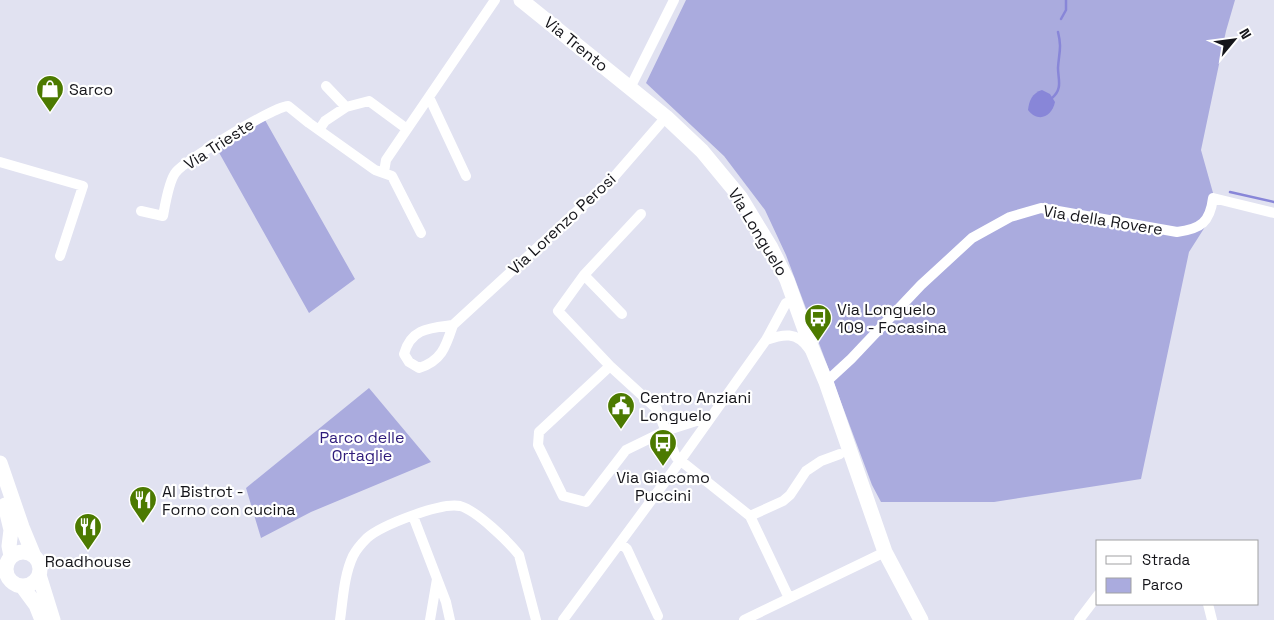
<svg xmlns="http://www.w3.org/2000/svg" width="1274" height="620" font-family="'Space Grotesk',sans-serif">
<rect width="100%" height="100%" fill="#e1e2f1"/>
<!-- green -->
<path fill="#aaabde" d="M686 0H1235L1226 31 1201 150 1215 200 1210 219 1189 252 1141 479 994 502H881L872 485 786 255 765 210 724 156 646 83Z
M265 120 355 279 309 313 217 149Z
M369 388 431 462 311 512 261 538 246 488Z"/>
<!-- water -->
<path fill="#8886d8" d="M1042 90 1050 94 1055 102C1052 117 1038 123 1028 110 1029 101 1032 93 1042 90Z"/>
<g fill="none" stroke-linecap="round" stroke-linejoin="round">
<!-- stream -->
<path stroke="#8886d8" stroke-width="2.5" d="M1061 19 1066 10V0
M1052 98C1063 89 1058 79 1058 68 1059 52 1062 48 1058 32
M1230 192 1274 202"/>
<!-- street -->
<path stroke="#fff" stroke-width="10" d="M326 86 346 107
M630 88 674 0
M429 97 466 176
M319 130 325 121 346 107 369 101 407 129
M0 162 83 186 60 256
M384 172 386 160 495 0
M141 211 163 216C165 205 169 180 176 172 186 160 275 106 288 106L309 123 375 170 392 176 421 233
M641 214 584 275 558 311 610 366 657 409 676 457 750 516 789 598
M584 275 622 314
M453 325C430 328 411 328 404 354L409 362 419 368C442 361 446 346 453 325L613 178 666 117
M766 340C783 334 797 331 809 349
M610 366 539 432 538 445 563 496 586 502 626 450 665 431 712 416
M826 382 851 359 921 285 972 238 1010 217 1041 208 1177 232C1201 229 1210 222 1213 198L1274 213
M413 516 446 602 450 620
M750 516 783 501 790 495 806 471 821 461 840 454
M620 543 627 549 658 616
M1208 604 1212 620
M340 620C343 599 344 575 353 556 356 550 362 543 367 538 382 525 441 502 460 506 476 510 509 542 519 555L536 620
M430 620 437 579
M563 620 670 475 766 340 786 303
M744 620 885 552
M1079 620 1098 595"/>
<!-- secondary -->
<path stroke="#fff" stroke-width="15" d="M521 0 666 117 702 151 740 197 771 248 787 280 810 344 826 382 885 552 921 620
M0 463 22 527 34 556
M5 505 11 530 9 546 11 556
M6 569a17 17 0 1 1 34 0a17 17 0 1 1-34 0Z
M39 575 53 620
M22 586 36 605 42 620"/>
</g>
<!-- icons -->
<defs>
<symbol id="shop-pin" viewBox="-11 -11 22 30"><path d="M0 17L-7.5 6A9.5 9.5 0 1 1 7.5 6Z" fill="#4c7a00" stroke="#fff"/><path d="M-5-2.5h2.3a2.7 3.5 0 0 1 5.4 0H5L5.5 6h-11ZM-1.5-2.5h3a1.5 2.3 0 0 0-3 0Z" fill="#fff"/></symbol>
<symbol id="bus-pin" viewBox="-11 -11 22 30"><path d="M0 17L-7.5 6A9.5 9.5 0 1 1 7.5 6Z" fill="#4c7a00" stroke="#fff"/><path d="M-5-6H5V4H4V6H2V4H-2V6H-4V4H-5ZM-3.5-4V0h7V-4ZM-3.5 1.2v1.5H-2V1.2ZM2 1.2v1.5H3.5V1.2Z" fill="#fff"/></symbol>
<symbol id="civic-pin" viewBox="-11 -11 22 30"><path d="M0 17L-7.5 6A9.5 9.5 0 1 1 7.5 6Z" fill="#4c7a00" stroke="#fff"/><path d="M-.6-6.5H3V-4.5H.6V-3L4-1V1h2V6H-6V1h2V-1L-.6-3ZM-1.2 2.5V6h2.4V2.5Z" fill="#fff"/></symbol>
<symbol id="restaurant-pin" viewBox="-11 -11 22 30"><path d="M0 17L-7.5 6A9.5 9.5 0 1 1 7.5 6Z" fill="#4c7a00" stroke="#fff"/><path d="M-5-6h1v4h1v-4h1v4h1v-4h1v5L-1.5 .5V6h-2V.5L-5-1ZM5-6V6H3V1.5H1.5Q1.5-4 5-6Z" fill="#fff"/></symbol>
</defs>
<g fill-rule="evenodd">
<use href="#shop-pin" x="34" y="73" width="32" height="43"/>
<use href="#bus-pin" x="802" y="302" width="32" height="43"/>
<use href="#civic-pin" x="605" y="390" width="32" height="43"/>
<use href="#bus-pin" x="647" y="427" width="32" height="43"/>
<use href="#restaurant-pin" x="127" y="484" width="32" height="43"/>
<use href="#restaurant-pin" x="72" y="511" width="32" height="43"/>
</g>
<g text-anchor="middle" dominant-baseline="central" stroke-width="4.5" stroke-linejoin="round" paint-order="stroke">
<!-- street labels -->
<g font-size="16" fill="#15151a" stroke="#fff">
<text transform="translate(576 44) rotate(39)">Via Trento</text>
<text transform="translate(219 144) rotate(-33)">Via Trieste</text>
<text transform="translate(1103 220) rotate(9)">Via della Rovere</text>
<text transform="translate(562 224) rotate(-43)">Via Lorenzo Perosi</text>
<text transform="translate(758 232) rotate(59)">Via Longuelo</text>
</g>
<!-- poi labels -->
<g font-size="16" fill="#15151a" stroke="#fff" text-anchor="start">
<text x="69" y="89">Sarco</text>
<text x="837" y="309">Via Longuelo<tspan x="837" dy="18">109 - Focasina</tspan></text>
<text x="640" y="397">Centro Anziani<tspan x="640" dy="18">Longuelo</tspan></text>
<text x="663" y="477" text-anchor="middle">Via Giacomo<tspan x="663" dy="18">Puccini</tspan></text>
<text x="162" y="491">Al Bistrot -<tspan x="162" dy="18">Forno con cucina</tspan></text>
<text x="88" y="561" text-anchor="middle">Roadhouse</text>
</g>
<!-- park labels -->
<g font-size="16" fill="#2f1c7b" stroke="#fff">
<text x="362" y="437">Parco delle<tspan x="362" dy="18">Ortaglie</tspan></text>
</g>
</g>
<!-- legend -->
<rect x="1096" y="540" width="162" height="65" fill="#ffffff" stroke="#a1a1a3"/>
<rect x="1106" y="556" width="25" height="8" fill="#ffffff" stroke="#a1a1a3"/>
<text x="1142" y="565" font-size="15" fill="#15151a">Strada</text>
<rect x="1106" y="578" width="25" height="15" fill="#aaabde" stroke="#a1a1a3"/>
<text x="1142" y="590" font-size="15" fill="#15151a">Parco</text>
<!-- north arrow -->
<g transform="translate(1234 40) rotate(61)" stroke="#ffffff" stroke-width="4" paint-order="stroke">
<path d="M0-4L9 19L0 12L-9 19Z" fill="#15151a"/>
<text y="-8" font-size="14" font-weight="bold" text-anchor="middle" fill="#15151a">N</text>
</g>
</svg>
